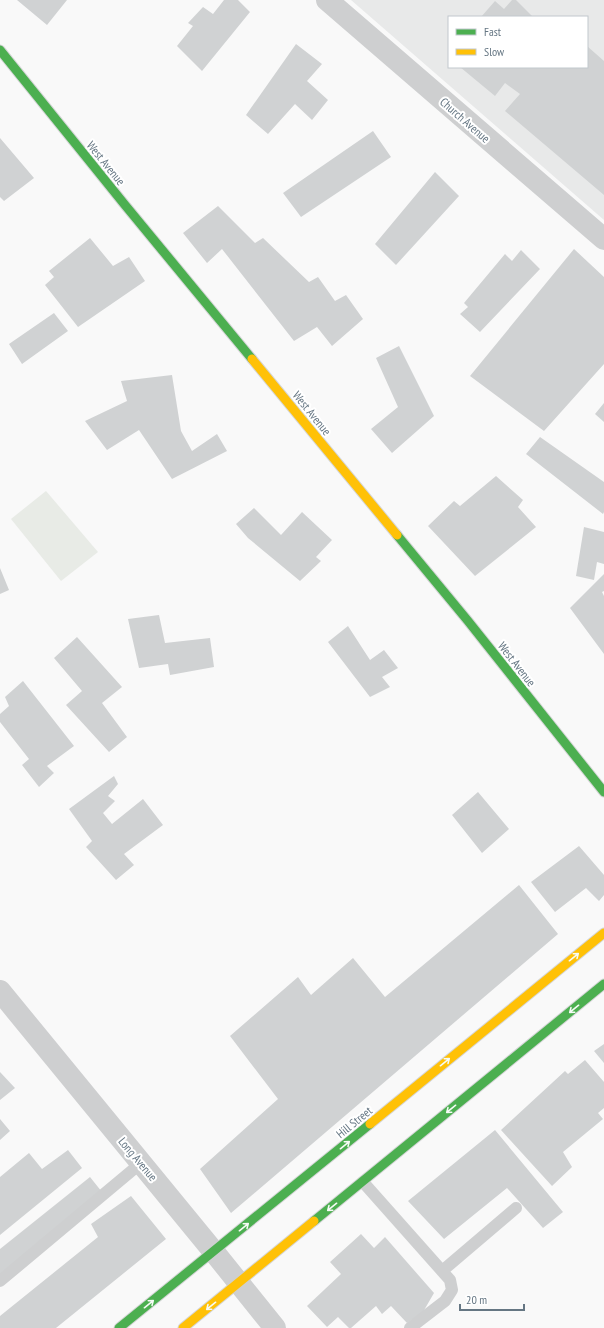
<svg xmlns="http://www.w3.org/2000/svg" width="604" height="1328" font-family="'PT Sans Narrow',sans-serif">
<rect width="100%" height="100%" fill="#f9f9f9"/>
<!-- built -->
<path fill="#e8e9e9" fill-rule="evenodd" d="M351 0H604V220ZM449 17H587V67H449Z"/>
<!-- green -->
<path fill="#e8ebe6" d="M46 491 98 552 61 581 11 519Z"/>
<!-- building -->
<path fill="#d0d2d3" d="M17 0H67L47 25Z
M224 0H238L250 12 202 71 177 46 193 26 188 23 203 7 213 14Z
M512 0H516L533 17H481L495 1 504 9Z
M296 44 322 64 307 81 328 100 312 120 295 104 268 134 246 115Z
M587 46 604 61V195L505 111 520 94 505 83 495 96 460 67H587Z
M373 131 391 157 301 217 283 193Z
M0 138 34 178 4 201 0 197Z
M435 172 459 196 396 265 375 244Z
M218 206 255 243 263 238 309 282 318 277 335 301 346 295 363 319 332 346 317 327 294 341 222 249 207 263 183 233Z
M90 238 113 266 129 257 145 281 78 327 45 285 54 277 49 271Z
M574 249 604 277V364L544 431 470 376Z
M521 250 540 269 480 332 460 314 468 307 464 303 505 254 512 261Z
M54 313 68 331 22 364 9 344Z
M399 346 434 416 392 453 371 429 398 407 376 358Z
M172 375 181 431 192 451 217 434 227 451 172 479 139 430 107 450 85 421 127 401 121 381Z
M604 403V422L595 414Z
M540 437 604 482V512L603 514 526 454Z
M496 476 523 500 518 507 536 527 475 576 428 526 454 501 460 506Z
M254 508 281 535 302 512 332 540 316 557 321 561 300 581 248 538 236 524Z
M584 527 604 532V564L597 562 594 580 576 576Z
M0 568 9 590 0 594Z
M604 574V591L602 592 604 596V654L570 608Z
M159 615 165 643 210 638 214 667 170 675 168 664 139 668 128 619Z
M348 626 370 660 384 650 398 668 382 677 390 687 370 697 328 642Z
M77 637 122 687 102 703 127 737 109 752 66 705 82 691 54 658Z
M23 681 74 746 47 766 54 773 39 787 22 765 29 759 0 722V714L9 706 5 697Z
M114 776 118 784 108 796 115 801 103 813 112 824 143 799 163 825 124 854 134 865 116 880 86 847 92 841 69 809Z
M478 792 509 829 482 853 452 815Z
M579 846 604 875V895L599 901 586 888 555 912 531 882Z
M519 885 558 934 231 1213 200 1169 278 1099 230 1036 298 977 311 995 353 958 385 997Z
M604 1044V1063L594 1051Z
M585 1060 604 1082V1108L598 1113 603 1119 563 1152 572 1167 552 1186 501 1130 565 1071 568 1074Z
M0 1072 15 1088 0 1100Z
M0 1119 10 1131 0 1140Z
M495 1130 563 1212 543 1228 507 1188 444 1239 408 1201Z
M68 1150 82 1168 0 1235V1177L29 1153 42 1169Z
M90 1177 102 1192 0 1274V1249Z
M131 1196 166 1239 56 1328H0V1316L98 1237 91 1224Z
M361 1234 374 1248 385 1237 434 1293 423 1312 407 1323 391 1306 382 1314 376 1306 351 1328H349L338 1317 327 1327 307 1306 341 1274 330 1262Z"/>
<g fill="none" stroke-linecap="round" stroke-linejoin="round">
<defs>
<path id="fast" d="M0 50 125 205 252 359
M397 535 468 621 604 792
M314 1221 604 984
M119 1328 370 1124"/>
<path id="slow" d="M252 359 397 535
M370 1124 604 933
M183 1328 314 1221"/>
</defs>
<!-- fast casing -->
<use href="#fast" stroke="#d5d6d7" stroke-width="11"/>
<!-- slow casing -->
<use href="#slow" stroke="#d5d6d7" stroke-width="11"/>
<!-- lane -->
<path stroke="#cecfd0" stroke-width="12" d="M363 1182 450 1280 452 1290 445 1301 410 1328
M442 1271 516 1208
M0 1281 141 1163"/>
<!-- street -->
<path stroke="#cecfd0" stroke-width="22" d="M327 0 604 239
M0 991 214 1252 275 1328"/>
<!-- fast -->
<use href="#fast" stroke="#4caf50" stroke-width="9"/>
<!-- slow -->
<use href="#slow" stroke="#ffc107" stroke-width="9"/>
</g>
<!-- one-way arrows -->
<defs><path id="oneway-shaft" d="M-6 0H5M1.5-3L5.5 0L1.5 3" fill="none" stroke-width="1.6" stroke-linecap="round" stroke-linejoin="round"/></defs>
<g stroke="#f6fbf6">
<use href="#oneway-shaft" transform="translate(574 957) rotate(-39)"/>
<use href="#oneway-shaft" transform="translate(574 1009) rotate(141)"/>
<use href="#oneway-shaft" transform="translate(445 1062) rotate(-39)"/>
<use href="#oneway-shaft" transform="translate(451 1109) rotate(141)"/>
<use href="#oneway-shaft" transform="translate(345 1145) rotate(-39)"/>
<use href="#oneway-shaft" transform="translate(332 1207) rotate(141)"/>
<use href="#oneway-shaft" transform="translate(244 1227) rotate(-39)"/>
<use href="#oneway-shaft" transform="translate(149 1304) rotate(-39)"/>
<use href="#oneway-shaft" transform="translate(211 1306) rotate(141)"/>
</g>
<g text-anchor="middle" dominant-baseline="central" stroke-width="4" stroke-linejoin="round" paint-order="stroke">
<!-- street labels -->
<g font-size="12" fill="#657683" stroke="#fff">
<text transform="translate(465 120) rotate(41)">Church Avenue</text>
<text transform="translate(106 163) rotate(51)">West Avenue</text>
<text transform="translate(312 413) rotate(51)">West Avenue</text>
<text transform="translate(517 664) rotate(52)">West Avenue</text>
<text transform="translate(354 1122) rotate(-39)">Hill Street</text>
<text transform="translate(138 1159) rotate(50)">Long Avenue</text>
</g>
</g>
<!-- legend -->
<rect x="448" y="16" width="140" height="52" fill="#ffffff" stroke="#c1c8cd"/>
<rect x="456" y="29" width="20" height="6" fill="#4caf50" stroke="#c1c8cd"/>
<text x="484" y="36" font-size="12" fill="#657683">Fast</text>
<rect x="456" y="49" width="20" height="6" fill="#ffc107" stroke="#c1c8cd"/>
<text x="484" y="56" font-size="12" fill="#657683">Slow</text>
<!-- scale -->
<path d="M460 1304v6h64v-6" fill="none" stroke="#657683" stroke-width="2"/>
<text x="466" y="1304" font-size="12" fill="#657683" stroke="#ffffff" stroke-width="3" paint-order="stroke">20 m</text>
</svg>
